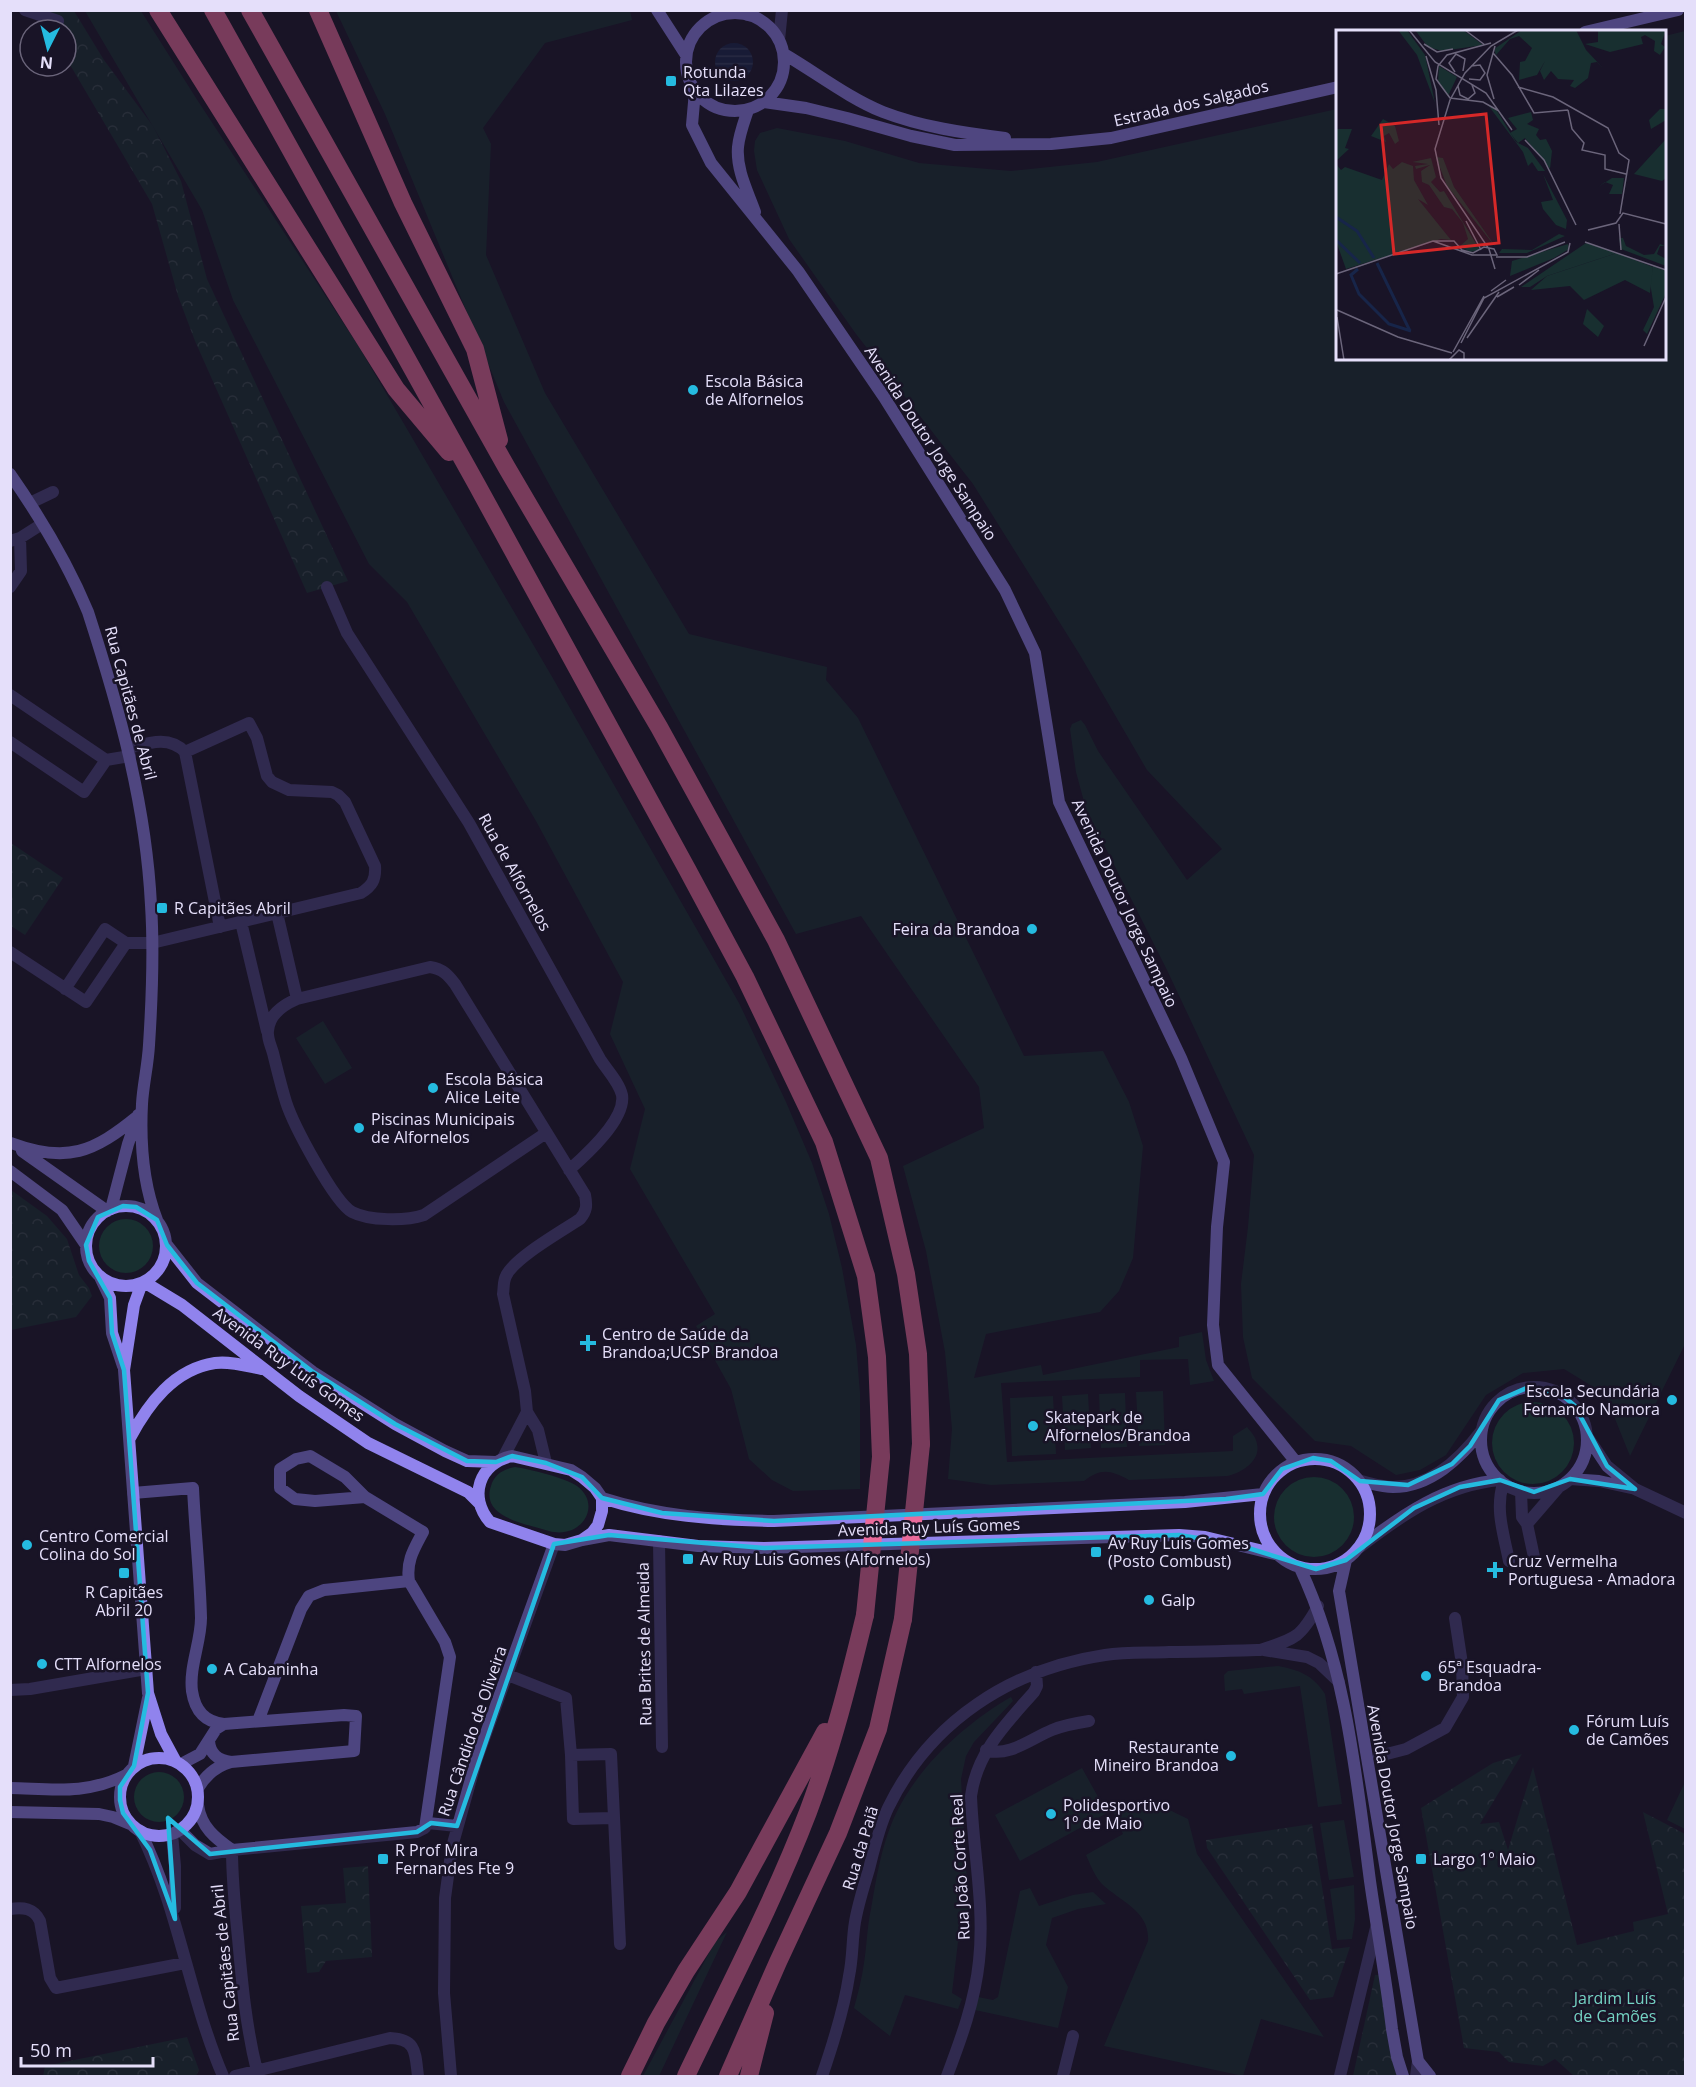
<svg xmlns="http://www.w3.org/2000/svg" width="1696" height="2087" font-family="'Open Sans',sans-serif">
<defs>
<pattern id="forest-crowns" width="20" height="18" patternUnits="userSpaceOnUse" patternTransform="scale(1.5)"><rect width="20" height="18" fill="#182f30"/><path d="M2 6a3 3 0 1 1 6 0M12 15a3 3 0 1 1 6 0" fill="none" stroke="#394d4f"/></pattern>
<pattern id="water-rules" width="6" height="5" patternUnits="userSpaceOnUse" patternTransform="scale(1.5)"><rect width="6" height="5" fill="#172549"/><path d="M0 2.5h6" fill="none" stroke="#394464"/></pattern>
</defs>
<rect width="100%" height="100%" fill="#191427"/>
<!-- green -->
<path fill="#182f30" d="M85 11H141L196 98 359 347 551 675 739 1003 786 1102 812 1163 829 1214 842 1268 856 1345 860 1393V1489L793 1491 772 1480 749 1459 731 1389 696 1326 715 1314 630 1169 645 1109 610 1034 623 982 536 821 407 602 369 564 233 300 202 210Z
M336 11H630L632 20 545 43 483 128 491 144 486 255 545 393 689 634 827 667 826 680 858 718 1024 1056 1103 1051 1129 1102 1143 1146 1133 1258 1119 1291 1100 1312 986 1334 974 1378 1041 1365 1043 1375 1179 1347V1337L1202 1332 1206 1360 1214 1381 1190 1385 1188 1359 1140 1360V1377L1001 1383 1007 1462 1233 1451V1436L1247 1427C1251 1432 1256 1437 1257 1444 1261 1461 1241 1473 1227 1476L1129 1480C1110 1470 1101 1468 1084 1481L991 1485 948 1479 952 1429 945 1352 926 1251 903 1166 984 1128 979 1087 861 916 796 934 504 402 385 114Z
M1685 31V1344L1630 1456 1605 1394 1564 1369 1523 1373 1486 1395 1446 1455 1420 1470 1396 1475 1351 1446 1315 1441 1252 1378 1243 1337 1241 1284 1248 1227 1254 1155 1167 970 1086 809 1076 772 1070 729 1072 724 1081 720 1085 725 1098 751 1187 880 1222 849 1147 770 1080 655 973 484 856 334 789 239 757 170 754 151 755 141 760 133 777 128 845 141 919 163 1011 171 1097 162 1337 109 1338 358H1664L1665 36Z
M323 1021 352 1068 325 1084 296 1038Z
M99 1246a27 27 0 1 1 54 0a27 27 0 1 1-54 0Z
M1163 1391 1165 1445 1139 1446 1136 1392Z
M1125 1393 1127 1447 1101 1448 1099 1394Z
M1088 1394 1091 1448 1065 1450 1062 1396Z
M1053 1396 1056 1454 1012 1456 1010 1398Z
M1492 1443a41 41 0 1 1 82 0a41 41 0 1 1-82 0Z
M515 1467C529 1469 566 1478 577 1486 603 1505 581 1540 549 1531 528 1524 480 1518 491 1486 494 1474 504 1469 515 1467Z
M1274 1517a40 40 0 1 1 80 0a40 40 0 1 1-80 0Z
M1278 1666C1299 1670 1313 1675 1325 1694L1342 1804 1318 1807 1300 1686 1244 1694 1242 1689 1225 1691 1224 1675 1228 1671Z
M1011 1697 1013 1701 974 1742 966 1756 961 1779 970 1937 958 1942 952 1993 962 1999 958 2009 905 1995 890 2036 854 2008C858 1993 862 1978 864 1963 867 1945 867 1927 871 1909 876 1880 881 1848 893 1820 915 1769 964 1724 1011 1697Z
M1082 1768 1107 1813 1020 1861 995 1815Z
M134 1797a25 25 0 1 1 50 0a25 25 0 1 1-50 0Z
M1685 1782V1829L1667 1820Z
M1147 1799 1188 1819 1197 1854 1324 2037 1261 2019 1243 2076 1104 2046 1148 1941C1150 1911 1121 1902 1102 1884 1095 1877 1090 1864 1086 1855L1123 1834 1111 1807Z
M1344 1820 1354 1877 1329 1880 1320 1823Z
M1354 1885 1355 1919 1352 1939 1337 1940 1330 1889Z
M1030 1888 1039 1906 1073 1895 1093 1892 1106 1904 1078 1909 1052 1918 1046 1945 1068 1987 1058 2028 975 2010 978 1997 993 2000 998 1997 1020 1891Z
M727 1932 659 2076H643L715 1942Z"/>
<!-- forest -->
<path fill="url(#forest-crowns)" d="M43 11H74L104 60 153 126 181 181 207 279 348 581 307 593 195 341 178 296 152 204 66 58V30H51Z
M11 843 63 878 25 935 11 926Z
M11 1190 47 1216 67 1239 79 1275 89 1288 92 1296 76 1317 11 1330Z
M1522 1754 1480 1824 1499 1822 1508 1850 1533 1767 1577 1945 1634 1931 1633 1922 1668 1914 1643 1812 1685 1834V2076H1574L1555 2059 1543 2066 1509 2062 1499 2052 1464 2048 1421 1808 1493 1763Z
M1312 1824 1332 1949 1350 1947 1333 1997 1310 2000 1207 1848 1206 1840Z
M368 1866 372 1957 326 1961 319 1972 307 1973 301 1906 346 1903 343 1868Z
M1375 1975H1379L1397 2076H1353Z
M187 2037 199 2070 196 2076H43L45 2066Z"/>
<!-- water -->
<path fill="url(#water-rules)" d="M715 62a19 19 0 1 1 38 0a19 19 0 1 1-38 0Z"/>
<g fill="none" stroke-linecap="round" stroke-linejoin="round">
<!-- street -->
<path stroke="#4d4580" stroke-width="12" d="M25 10 58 21
M748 15 751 10
M779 40 782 10
M30 503 53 492
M10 541 20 538 42 524
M10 587 21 571 20 538
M327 587 347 633 469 823 600 1059C607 1070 619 1082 622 1095 626 1119 586 1155 569 1170
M10 695 106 760
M10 742 84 792 106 760
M129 748C148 743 169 735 185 752L220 927
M106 760 130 756
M277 913 297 999
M241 922 267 1031
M126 943H152L361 893C372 886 376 880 375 866L345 802 338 795 332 792 289 790 272 782 267 776 257 738 249 723 185 752
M10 952 86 1002 126 943 105 929 65 989
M1481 1440a53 53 0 1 1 106 0a53 53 0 1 1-106 0Z
M1587 1436 1607 1466 1635 1489 1686 1513
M503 1458 527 1412
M546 1463 538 1430 527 1412 525 1391 503 1294C504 1288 503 1282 506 1276 514 1258 562 1231 580 1219 587 1211 587 1205 585 1195L455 984C448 975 443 969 430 967L297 999C283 1005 269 1014 268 1031 267 1038 271 1046 273 1053 277 1069 281 1086 286 1102 293 1124 334 1202 352 1212 369 1221 406 1221 424 1215L546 1133
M1570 1479 1599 1481 1631 1488
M1360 1481C1370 1483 1382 1487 1393 1487 1430 1487 1461 1458 1482 1430
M1503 1484C1495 1510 1504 1535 1509 1561
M1521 1491 1522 1517 1527 1524 1534 1557
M133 1493 193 1488C195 1531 200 1575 201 1618 201 1642 189 1667 192 1691 195 1711 205 1722 224 1724
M365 1497 345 1477 310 1456 296 1459 280 1469V1488L295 1499 315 1501 365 1497 423 1532C414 1549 406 1561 409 1581
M1527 1524 1558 1488
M659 1541 662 1747
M1360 1547C1403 1514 1445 1485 1500 1480
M1264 1650 1307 1657 1319 1663 1339 1682
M508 1675 566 1698 571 1755 573 1819 613 1818
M10 1690 30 1689 146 1669
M209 1741C210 1754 218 1760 231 1762
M986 1750C1008 1758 1032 1738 1052 1730 1064 1725 1076 1723 1089 1721
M571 1755 611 1754 620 1944
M1379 1756 1406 1749 1445 1728 1463 1697 1462 1664 1455 1618
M181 1764 200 1754 216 1729 224 1724 344 1715 356 1716 354 1751 231 1762C216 1766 206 1775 198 1788
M198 1805C201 1827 215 1838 232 1850
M428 1823 457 1826
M180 1830 195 1845 210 1854 232 1850 417 1832 425 1828 450 1657 445 1642 409 1581 324 1590 309 1596 301 1609 258 1721
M140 1831C179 1909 189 1997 223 2076
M172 1834 175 1866V1908
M232 1850C232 1880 235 1909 238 1938 242 1983 246 2027 257 2071
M10 1909C23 1907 34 1908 40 1921L50 1978 56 1988 185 1963
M235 2076 390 2038C417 2039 415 2053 418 2076
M451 2076 444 1993 445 1898 452 1847 476 1761 554 1544
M822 2076C833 2044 844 2010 849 1976 853 1958 852 1939 855 1922 858 1904 864 1886 869 1869 874 1849 879 1827 888 1808 930 1721 1011 1669 1105 1655 1126 1652 1148 1653 1169 1652 1199 1652 1229 1651 1260 1650 1294 1639 1300 1639 1318 1606
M947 2076C961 2039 975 2001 979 1961 985 1907 973 1850 971 1796 977 1752 1006 1724 1034 1692L1037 1686 1036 1672
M1063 2076 1073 2036
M1340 2076 1376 1928
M1416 2076 1418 2061"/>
<!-- secondary -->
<path stroke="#9083ed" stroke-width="12" d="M657 10 686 55
M686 62a49 49 0 1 1 98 0a49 49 0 1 1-98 0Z
M1585 32 1678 10
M784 54C815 72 850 99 883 112 922 127 964 133 1005 138
M695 91 692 125 711 163 798 271 884 397 1005 590 1035 653 1059 802 1181 1058 1224 1162 1217 1227 1213 1325 1218 1365 1296 1462
M764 102 806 108 847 118 911 136 955 145 1051 144 1111 138 1338 87
M748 110C744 122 739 135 738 147 736 170 748 192 755 212
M10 474C40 517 68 564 88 612 119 708 146 804 151 905 154 951 152 999 149 1045 148 1065 143 1085 142 1104 140 1143 143 1184 157 1220
M11 1143C67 1164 94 1152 138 1116
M22 1151 107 1211
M10 1171 62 1210 86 1245
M86 1246a40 40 0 1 1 80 0a40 40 0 1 1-80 0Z
M111 1209 128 1144 138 1115
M167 1245 197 1283 313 1372 395 1424 445 1451 467 1461 496 1462
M100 1277 110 1298 112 1333 123 1366
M144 1282 182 1305 299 1396 368 1443 468 1492 479 1503
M142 1283 134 1305 124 1370 148 1693 161 1734 175 1760
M130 1438C148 1404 174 1369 215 1363 230 1361 247 1366 262 1369
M512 1456 571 1470 582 1477 595 1488 602 1498V1511L598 1525 592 1533 582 1540 565 1545 554 1544 490 1522C468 1497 479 1463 512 1456Z
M1260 1514a55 55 0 1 1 110 0a55 55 0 1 1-110 0Z
M602 1498C658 1516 715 1520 774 1521L1185 1502 1263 1494
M582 1540 609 1535 698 1546 764 1548 1179 1535 1205 1537 1275 1554
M1346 1560 1339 1591 1418 2061 1430 2076
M1300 1568C1346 1666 1356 1774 1370 1881 1377 1930 1386 1979 1392 2029L1397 2057 1403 2076
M120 1797a39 39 0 1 1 78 0a39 39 0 1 1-78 0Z
M134 1766 148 1698
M10 1788C53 1789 86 1795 126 1775
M10 1812 99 1814 113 1817 130 1824"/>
<!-- highway -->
<path stroke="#ea6a9b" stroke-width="18" d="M158 10 396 389 449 452
M213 10 477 485 687 869 745 977 824 1142 866 1276 877 1357 881 1457
M250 10 507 468 659 727 776 940 879 1158 906 1274 918 1354 921 1444
M318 10 403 203 475 349 499 440
M630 2076 656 2023 686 1971 738 1892 825 1732
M686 2076C727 1990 774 1901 808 1812 832 1748 849 1681 865 1615
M728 2076 778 1962 838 1833 878 1729 903 1619
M749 2076 765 2013"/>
<!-- highway-bridge -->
<path stroke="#ea6a9b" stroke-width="18" d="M865 1615 881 1457
M903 1619 921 1444"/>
</g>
<!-- marked area -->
<path d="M0 0H1696V2087H0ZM123 1206 136 1207 157 1220 167 1245 197 1283 313 1372 395 1424 467 1461 496 1462 512 1456 546 1463 582 1477 602 1498 662 1513 774 1521 1226 1499 1263 1494 1282 1469 1313 1458 1331 1461 1360 1481 1408 1485 1452 1464 1470 1446 1499 1400 1529 1387 1562 1395 1575 1406 1607 1466 1635 1489 1570 1479 1534 1492 1500 1480 1460 1487 1414 1508 1346 1560 1316 1569 1235 1544 1179 1535 764 1548 609 1535 554 1544 457 1826 431 1823 417 1832 210 1854 168 1818 175 1919 150 1850 123 1813 120 1800V1787L134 1766 148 1693 124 1370 112 1333 110 1298 89 1261 86 1245 98 1217Z" fill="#191427" fill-opacity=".55" fill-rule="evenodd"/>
<path fill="none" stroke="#25bbe0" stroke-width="4.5" stroke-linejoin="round" d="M123 1206 136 1207 157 1220 167 1245 197 1283 313 1372 395 1424 467 1461 496 1462 512 1456 546 1463 582 1477 602 1498 662 1513 774 1521 1226 1499 1263 1494 1282 1469 1313 1458 1331 1461 1360 1481 1408 1485 1452 1464 1470 1446 1499 1400 1529 1387 1562 1395 1575 1406 1607 1466 1635 1489 1570 1479 1534 1492 1500 1480 1460 1487 1414 1508 1346 1560 1316 1569 1235 1544 1179 1535 764 1548 609 1535 554 1544 457 1826 431 1823 417 1832 210 1854 168 1818 175 1919 150 1850 123 1813 120 1800V1787L134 1766 148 1693 124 1370 112 1333 110 1298 89 1261 86 1245 98 1217Z"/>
<!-- markers -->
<g fill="#25bbe0" stroke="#191427" stroke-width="2">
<rect x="665" y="75" width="12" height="12" rx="3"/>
<circle cx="693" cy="390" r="6"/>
<rect x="156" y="902" width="12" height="12" rx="3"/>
<circle cx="1032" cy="929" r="6"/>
<circle cx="433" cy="1088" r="6"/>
<circle cx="359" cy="1128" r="6"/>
<path d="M585 1334h6v6h6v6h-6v6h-6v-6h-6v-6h6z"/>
<circle cx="1672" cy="1400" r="6"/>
<circle cx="1033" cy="1426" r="6"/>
<circle cx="27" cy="1545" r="6"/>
<rect x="1090" y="1546" width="12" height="12" rx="3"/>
<rect x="682" y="1553" width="12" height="12" rx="3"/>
<path d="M1492 1561h6v6h6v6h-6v6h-6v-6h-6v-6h6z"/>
<rect x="118" y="1567" width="12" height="12" rx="3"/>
<circle cx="1149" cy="1600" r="6"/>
<circle cx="42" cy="1664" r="6"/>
<circle cx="212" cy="1669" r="6"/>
<circle cx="1426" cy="1676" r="6"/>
<circle cx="1574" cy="1730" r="6"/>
<circle cx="1231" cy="1756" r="6"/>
<circle cx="1051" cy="1814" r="6"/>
<rect x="377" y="1853" width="12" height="12" rx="3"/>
<rect x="1415" y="1853" width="12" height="12" rx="3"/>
</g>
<g text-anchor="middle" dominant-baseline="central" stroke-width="5" stroke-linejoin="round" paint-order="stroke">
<!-- poi labels -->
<g font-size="16" fill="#e5dffa" stroke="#191427" text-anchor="start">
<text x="683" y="72">Rotunda<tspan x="683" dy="18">Qta Lilazes</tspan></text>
<text x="705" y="381">Escola Básica<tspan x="705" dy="18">de Alfornelos</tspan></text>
<text x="174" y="908">R Capitães Abril</text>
<text x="1020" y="929" text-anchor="end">Feira da Brandoa</text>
<text x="445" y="1079">Escola Básica<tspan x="445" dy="18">Alice Leite</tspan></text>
<text x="371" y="1119">Piscinas Municipais<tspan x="371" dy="18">de Alfornelos</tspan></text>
<text x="602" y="1334">Centro de Saúde da<tspan x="602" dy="18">Brandoa;UCSP Brandoa</tspan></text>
<text x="1660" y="1391" text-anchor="end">Escola Secundária<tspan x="1660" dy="18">Fernando Namora</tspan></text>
<text x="1045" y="1417">Skatepark de<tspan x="1045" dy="18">Alfornelos/Brandoa</tspan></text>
<text x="39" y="1536">Centro Comercial<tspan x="39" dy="18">Colina do Sol</tspan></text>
<text x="1108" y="1543">Av Ruy Luis Gomes<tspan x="1108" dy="18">(Posto Combust)</tspan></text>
<text x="700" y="1559">Av Ruy Luis Gomes (Alfornelos)</text>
<text x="1508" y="1561">Cruz Vermelha<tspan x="1508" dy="18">Portuguesa - Amadora</tspan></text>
<text x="124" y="1592" text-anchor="middle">R Capitães<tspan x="124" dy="18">Abril 20</tspan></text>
<text x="1161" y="1600">Galp</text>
<text x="54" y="1664">CTT Alfornelos</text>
<text x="1438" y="1667">65ª Esquadra-<tspan x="1438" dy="18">Brandoa</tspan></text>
<text x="224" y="1669">A Cabaninha</text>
<text x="1586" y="1721">Fórum Luís<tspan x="1586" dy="18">de Camões</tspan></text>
<text x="1219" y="1747" text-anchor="end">Restaurante<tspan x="1219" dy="18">Mineiro Brandoa</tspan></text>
<text x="1063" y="1805">Polidesportivo<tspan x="1063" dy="18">1º de Maio</tspan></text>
<text x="395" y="1850">R Prof Mira<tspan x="395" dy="18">Fernandes Fte 9</tspan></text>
<text x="1433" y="1859">Largo 1º Maio</text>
</g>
<!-- street labels -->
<g font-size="16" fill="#e5dffa" stroke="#191427">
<text transform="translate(1191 103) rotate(-13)">Estrada dos Salgados</text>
<text transform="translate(931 443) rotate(57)">Avenida Doutor Jorge Sampaio</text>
<text transform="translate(131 703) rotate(75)">Rua Capitães de Abril</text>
<text transform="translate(515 872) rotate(61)">Rua de Alfornelos</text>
<text transform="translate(1125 903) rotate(65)">Avenida Doutor Jorge Sampaio</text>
<text transform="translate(289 1364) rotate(36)">Avenida Ruy Luís Gomes</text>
<text transform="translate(929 1527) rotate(-2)">Avenida Ruy Luís Gomes</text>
<text transform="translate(644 1644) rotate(-91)">Rua Brites de Almeida</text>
<text transform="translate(472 1731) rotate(-71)">Rua Cândido de Oliveira</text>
<text transform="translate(1393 1817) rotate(80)">Avenida Doutor Jorge Sampaio</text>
<text transform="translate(860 1848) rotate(-73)">Rua da Paiã</text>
<text transform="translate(960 1867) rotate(-93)">Rua João Corte Real</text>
<text transform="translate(225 1963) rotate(-96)">Rua Capitães de Abril</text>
</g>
<!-- park labels -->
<g font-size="16" fill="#74d2c3" stroke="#191427">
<text x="1615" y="1998">Jardim Luís<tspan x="1615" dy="18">de Camões</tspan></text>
</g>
</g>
<!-- overview -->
<g transform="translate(1336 30)">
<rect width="330" height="330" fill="#191427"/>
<path d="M62 0H71L89 25 99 73 81 25ZM79 0H127L147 15 106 21 92 17ZM186 0H240L250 20 267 38 261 32 255 33 252 48 239 58 234 56 238 50 222 49 215 41 208 50 204 41 209 31 201 45 183 50 184 32 189 31 196 18 183 6 174 9 160 25 158 19ZM262 0H330L325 14 329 17 324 25 318 21 319 11 309 5 305 7 307 14 274 22 249 14 262 12ZM103 36 121 47 112 66 102 52ZM324 79H330V90L315 99 313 90ZM195 82 197 90 191 94 203 99 200 105 204 110 210 109 216 121 214 139 189 108 182 113 174 103 181 99 172 88ZM0 99H16L9 118 13 119 0 131ZM100 127 107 128 118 157 161 219 111 156ZM95 128 100 147 95 152 104 162 108 161 144 220 134 222 124 216 132 209 127 193 116 179 108 177 93 155 86 152 85 141 94 135 80 139 79 136 92 134 76 132ZM66 132 77 136 78 150 92 175 82 169 115 210 105 209 10 239 0 211V134L5 140 9 137 46 150 53 134 57 139ZM207 144 231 190 230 199 220 195 207 179 205 172 217 170ZM250 213 281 223 211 246 194 257H185ZM232 214 233 219 218 228 174 246 176 231ZM317 236 330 241V263L311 304 307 300 318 277 314 253Z" fill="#182f30"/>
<path d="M152 75 161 81 180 112 192 118 209 141H202L196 132 192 136 187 122ZM47 89 59 96 63 111 59 114 53 103 48 106 50 112 35 106ZM330 109V148L326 151 298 144ZM276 148H288L286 164H273L277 155 269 152 262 157ZM223 204 229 206 191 223H163L166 219 196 220ZM283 208H287L290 216 308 225 318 224 324 214 329 216H324L321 224 330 229V236L285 219ZM251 279 268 296 262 307 247 294Z" fill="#182f30"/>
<path d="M281 223 317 237 314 263 289 250 248 270 234 256 195 260 211 246Z" fill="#182f30"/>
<path fill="none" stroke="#172549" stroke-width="3" d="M0 187 21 201 38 228M0 210 24 233M41 233 74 301M22 239 15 245 23 264 53 294 75 301"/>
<path fill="none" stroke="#6b657b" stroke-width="1.5" d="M73 0 99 32 150 63 176 100M129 0 149 15M155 13 111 25 102 36 100 49 114 68 147 72 163 81M88 14 101 22 117 19M157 23 176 45 198 83 232 80M90 26 100 60 103 95M119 42 113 33 120 24 129 29 127 41M133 49 144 50 149 43 144 35 135 36M122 56 124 65 132 69 139 63 136 55M182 57 217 67 272 98 283 123 293 130 284 184M158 69 151 45 159 16M232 80 236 99 248 113 246 120 269 125V139L290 144M189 110 208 130 240 195M130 191 145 220M283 194 285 220M252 200 280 193 287 183 330 194M249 212 330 240M160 227H191L229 212M159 239 153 219 105 148 99 119 114 70 129 43 155 16 182 0M0 244 97 211H118L126 220 137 223 148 217 158 219 161 225H136L97 211M183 255 203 240M155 261 170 250M161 267 178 257M1 280 62 307 116 323M1 287 8 330M131 308 163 262M125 313 148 268 232 222 234 213M308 316 330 267M117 322 148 266M113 330 123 320 128 323V330"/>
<path fill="#d62828" fill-opacity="0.15" stroke="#d62828" stroke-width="3" d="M150 84 163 213 58 224 45 95Z"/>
<rect width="330" height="330" fill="none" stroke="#e5dffa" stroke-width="3"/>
</g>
<!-- border -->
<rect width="1696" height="2087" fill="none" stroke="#e5dffa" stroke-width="24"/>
<!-- north arrow -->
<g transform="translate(48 48) rotate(186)"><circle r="28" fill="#191427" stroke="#6b657b" stroke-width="1.5"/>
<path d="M0-4.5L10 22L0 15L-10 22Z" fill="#25bbe0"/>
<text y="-9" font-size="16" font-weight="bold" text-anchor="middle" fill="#e5dffa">N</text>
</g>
<!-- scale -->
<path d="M21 2057v9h132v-9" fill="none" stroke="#e5dffa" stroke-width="3"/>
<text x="30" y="2057" font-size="18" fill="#e5dffa" stroke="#191427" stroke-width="4.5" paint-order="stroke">50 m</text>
</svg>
